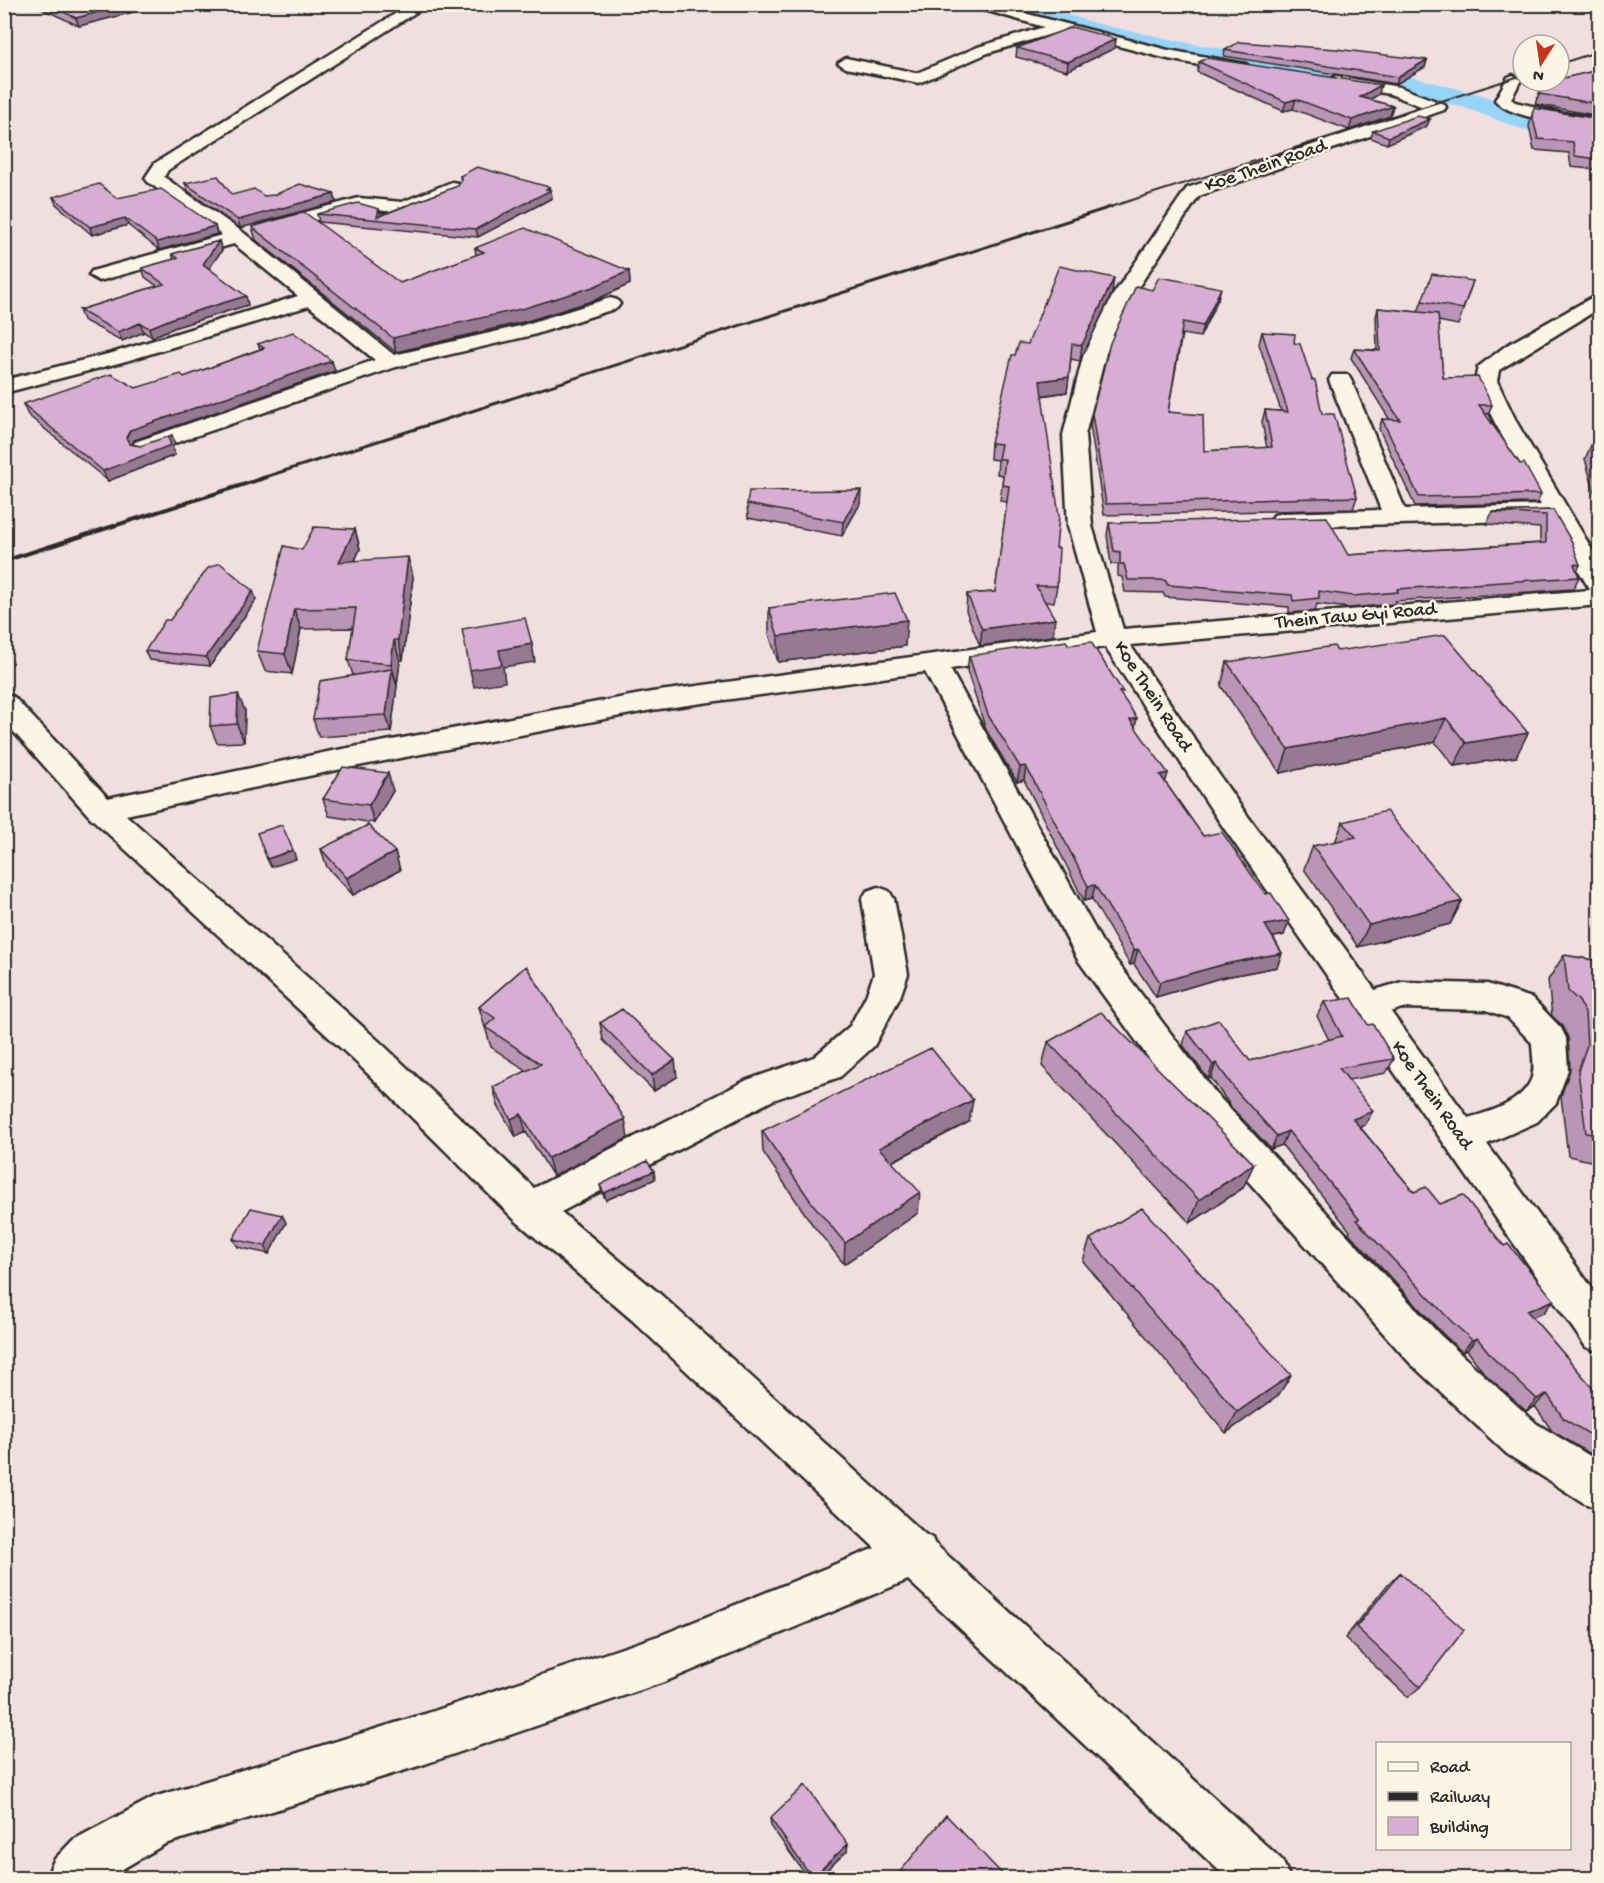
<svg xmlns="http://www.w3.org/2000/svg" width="1604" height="1883" font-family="'Gochi Hand',sans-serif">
<rect width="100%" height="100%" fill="#f1dfe0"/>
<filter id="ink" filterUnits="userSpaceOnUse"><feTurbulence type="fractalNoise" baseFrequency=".0167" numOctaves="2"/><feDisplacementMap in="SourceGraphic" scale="12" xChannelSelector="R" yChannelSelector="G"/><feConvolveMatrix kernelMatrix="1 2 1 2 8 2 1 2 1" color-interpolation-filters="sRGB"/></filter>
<g filter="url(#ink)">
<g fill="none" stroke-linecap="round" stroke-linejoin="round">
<!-- river -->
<path fill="#97d5f8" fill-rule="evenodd" d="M989 4H1031L1102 25 1194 44 1417 78 1485 96 1542 116 1600 128V144L1524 130 1465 108 1416 95 1194 60 1089 38 992 9Z"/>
<defs>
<path id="minor" d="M411 4H429L168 170 164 177 244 233 394 355 520 326 610 298 617 300 620 304 617 308 533 335 396 367 143 454 135 452 132 447 135 442 375 360 309 306 126 361 4 393V380L112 353 298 296 234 244 99 281 89 275 92 271 222 235 148 182 145 178 155 163Z
M963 4H989L1168 50 1246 64 1254 69 1246 74 1168 59 1061 31 988 53 919 83 846 68 838 63 846 58 917 73 978 47 1044 27Z
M1513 75 1521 80 1511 99 1515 102 1562 113 1600 118V128C1576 125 1509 119 1495 100L1508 77Z
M1336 76 1399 87 1444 104 1446 107 1444 110 1199 196 1133 295 1106 353 1085 435 1092 526 1123 629 1590 590 1549 520 1283 527 1274 525 1271 520 1274 515 1283 513 1381 510 1329 380 1332 375H1348L1351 380 1405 509 1541 505 1495 423 1475 381 1478 367 1507 345 1600 293V308L1499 370 1497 381 1517 423 1600 563V605L1130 645 1239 804 1375 990 1402 982 1487 984 1532 998 1561 1028 1566 1038 1568 1070 1556 1103 1537 1122 1487 1144 1600 1299V1352L1586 1347 1217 818 1105 647 950 669 1102 942 1217 1095 1440 1335 1537 1424 1600 1462V1509L1584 1503 1507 1454 1410 1363 1191 1117 1078 960 925 672 652 710 332 771 126 815 382 1044 534 1188 747 1080 814 1057 850 1026 866 996 874 974 862 899 867 891 878 887 889 891 894 899 908 974 900 997 874 1046 840 1077 773 1100 561 1212 660 1294 926 1535 932 1538 934 1543 1282 1860 1290 1878H1227L908 1580 664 1682 425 1764 165 1844 107 1878H46L54 1860 73 1840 154 1797 425 1714 664 1634 875 1548 632 1320 516 1221 358 1064 90 817 4 721V694L14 697 108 798 332 751 652 692 1097 632 1068 526 1063 435 1084 353 1113 295 1187 188 1423 107 1390 94 1330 84 1328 81ZM1402 1008 1486 1010 1508 1018 1532 1043C1532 1054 1536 1069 1531 1080 1521 1103 1490 1112 1468 1118L1391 1012Z
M452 182 458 183 461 187 458 191 404 213 359 208 264 235 255 229 257 225 359 198 402 202Z"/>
</defs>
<!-- minor casing -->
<use href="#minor" stroke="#2b2b2b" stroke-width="5"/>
<!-- minor -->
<use href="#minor" fill="#fcf5e5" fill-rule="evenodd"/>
<!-- rail-far2 -->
<path stroke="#2b2b2b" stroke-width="2" d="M1559 64 1600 51
M1107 208 1523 75"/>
<!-- rail-far1 -->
<path stroke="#2b2b2b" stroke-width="3" d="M262 478 1111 207"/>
<!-- rail -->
<path stroke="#2b2b2b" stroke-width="4" d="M4 561 267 477"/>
</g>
<!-- wall -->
<path fill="#ba95b5" stroke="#2b2b2b" stroke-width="1.5" d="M32 4H148L149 8 79 26Z
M362 4H406L399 9Z
M1017 48H1115L1067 71 1016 57Z
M1225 50 1427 60 1425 67 1396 84 1224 56Z
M1199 62 1379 94 1370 100 1393 106 1390 116 1349 130 1293 109 1283 111 1197 72Z
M1599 70V116L1535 104 1543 83Z
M1534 108 1593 118H1599V170L1571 167 1569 153 1534 150 1529 126Z
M1427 126 1387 144 1371 138 1373 131Z
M460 176 549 187 552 198 478 237 319 222 317 214 379 209 381 215 458 186 461 182Z
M185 183 232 195 264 196 334 194 336 202 240 228 188 191Z
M53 197 117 198 215 226 217 234 159 250 128 225 92 235 56 204Z
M252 227 400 283 476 255 475 248 629 271 630 284 595 300 527 321 396 352 256 240Z
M219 241 222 250 209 268 248 305 176 327 152 337 144 332 122 341 83 320 79 310 157 286 145 277 142 268 174 259 172 254Z
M1473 281 1458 325 1438 321 1443 378 1492 405 1488 414H1485L1541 494 1537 503 1415 506 1379 429 1382 419 1390 420 1351 358 1354 349 1377 350 1376 317 1378 308 1418 312 1422 301Z
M1152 290 1218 299 1200 337 1182 334 1168 412 1204 451 1267 448 1262 422 1265 410 1281 411 1259 344 1262 332 1294 343 1322 414 1357 497 1353 509 1104 515 1090 425 1092 414Z
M1112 293 1080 361 1071 359 1067 392 1042 396 1056 548 1057 586 1054 602H1045L1053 636 980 646 966 611 967 594 995 592 1007 502 1000 501 1003 475 997 474 998 460 990 459 991 443 1015 355 1028 344Z
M258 344 335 371 134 440 132 444 140 446 175 445 172 447 175 455 108 481 28 415 23 404 136 388 184 377 260 349Z
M1592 443H1599V502L1597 501 1585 459Z
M747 504H860L842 536 748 518Z
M1553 510 1580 565 1577 571 1579 577 1573 589 1395 601 1394 604 1349 608 1317 604 1315 611 1289 613V607L1165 597 1163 593 1125 592 1122 577 1118 576V564H1111L1107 535 1109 523 1348 555 1540 543V528L1487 524 1492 512Z
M355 529 360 549 355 561 413 577 403 660 400 661 391 732 319 737 313 719 353 675 348 660 353 628 301 629 292 674 265 671 257 651 302 550Z
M253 591 256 600 210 666 149 660 145 651 170 620Z
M769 608 905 646 778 662 769 634Z
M1069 645 1122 696 1135 727 1165 782 1203 836 1284 935 1273 937 1282 953 1277 967 1220 978 1156 997 1134 964 1130 965 1092 899 1084 901 1024 780 1017 782 986 730 967 671 969 656Z
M1337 651 1516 757 1454 766 1435 742 1280 773 1221 686 1227 662Z
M245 711 244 742 217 743 210 726Z
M393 791 374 823 329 816 323 799Z
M1343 822 1462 901 1450 924 1358 947 1304 869 1313 846 1335 842Z
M321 849 395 852 400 870 353 895 327 867Z
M1564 955 1599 961V1163L1568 1156 1561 1096 1570 1070 1568 1038 1563 1026 1552 1016 1548 980Z
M526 966 628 1138 553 1176 526 1132 516 1137 498 1106 493 1087 527 1071 491 1047 479 1007Z
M1324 1002 1368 1025 1394 1059 1386 1073 1348 1080 1365 1125 1360 1127 1414 1192 1440 1204 1543 1313 1532 1317 1592 1387 1599 1385V1454L1594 1456 1552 1431 1535 1406 1526 1411 1484 1373 1467 1350 1462 1352 1442 1333 1349 1233 1350 1231 1282 1145 1271 1149 1231 1107 1211 1078 1208 1079 1183 1045 1187 1031 1250 1061 1329 1040 1317 1016Z
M600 1023 677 1077 654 1091 603 1040Z
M1048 1042 1243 1188 1190 1223 1042 1066Z
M969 1122 892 1162 918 1213 844 1264 812 1224 763 1152 762 1131Z
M655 1179 606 1200 602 1193 600 1185Z
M282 1215 286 1223 269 1254 238 1247 233 1239Z
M1090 1239 1278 1396 1226 1433 1083 1261Z
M1400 1573 1420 1687 1408 1697 1345 1638 1388 1584Z
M770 1818 847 1851 818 1878H808L771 1826Z"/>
<!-- shaded-wall -->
<path fill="#977994" stroke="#2b2b2b" stroke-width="1.5" d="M128 4H148L149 8 79 26 76 18Z
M398 4H406L399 9Z
M1116 39 1115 48 1067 71 1068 62Z
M1427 60 1425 67 1396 84 1398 77Z
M1381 85 1379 94 1358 107 1360 97Z
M1296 99 1293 109 1283 111 1286 102Z
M1393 106 1390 116 1349 130 1352 120Z
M1430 119 1427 126 1387 144 1389 137Z
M549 187V191L551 190 552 198 478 237 476 229Z
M334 194 336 202 240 228 238 220Z
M125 218 128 225 92 235 90 227Z
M215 226 217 234 159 250 157 242Z
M219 241 222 250 206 273 203 264Z
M629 271 630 284 595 300 527 321 396 352 393 338Z
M1114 278 1112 293 1080 361 1082 345Z
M1221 288 1218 299 1200 337 1203 326Z
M246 296 248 305 176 327 152 337 149 328 173 318Z
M140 323 144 332 122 341 118 332Z
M332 361 335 371 134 440 130 448 126 438 130 430Z
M1069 377 1067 392 1038 396 1040 381Z
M172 435 175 445 172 447 175 455 108 481 103 471Z
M861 490 860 504 842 536 843 522Z
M355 529 360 549 345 582 339 562Z
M408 557 413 577 403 660 398 640Z
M253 591 256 600 210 666 206 657Z
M294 609 301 629 292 674 285 654Z
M1055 619 1053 636 980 646 982 629Z
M907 620 905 646 778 662V636Z
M394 640 400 661 397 685 391 664Z
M532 644 535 662 503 667 505 682 474 687 470 670 499 650Z
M392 669 397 686 391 732 386 715Z
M238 694 245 711 244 742 237 724Z
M1137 718 1134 732 1130 720Z
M1446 718 1435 742 1280 773 1288 749Z
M1528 733 1516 757 1454 766 1466 743Z
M1026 766 1024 780 1017 782 1020 767Z
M388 773 393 791 374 823 369 805Z
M1168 773 1164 788 1160 775Z
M293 850 296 859 271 867 267 859Z
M395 852 400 870 353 895 347 878Z
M1095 885 1092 899 1084 901 1088 886Z
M1462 901 1450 924 1358 947 1369 925Z
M1289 921 1284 935 1260 940 1265 925Z
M1138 949 1134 964 1130 965 1134 950Z
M1282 953 1277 967 1220 978 1156 997 1160 982 1225 964Z
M675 1060 677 1077 654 1091 652 1075Z
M1216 1063 1211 1078 1208 1079 1213 1065Z
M973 1100 969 1122 877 1169 879 1148Z
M1373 1111 1365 1125 1346 1133 1353 1119Z
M521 1114 526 1132 516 1137 511 1119Z
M625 1119 628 1138 553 1176 548 1158Z
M1288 1131 1282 1145 1271 1149 1277 1136Z
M1254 1164 1243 1188 1190 1223 1199 1200Z
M654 1171 655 1179 606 1200 604 1193Z
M920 1192 918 1213 844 1264 845 1243Z
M282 1215 286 1223 269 1254 265 1246Z
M1554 1300 1543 1313 1517 1324 1527 1311Z
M1477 1338 1467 1350 1462 1352 1472 1340Z
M1291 1375 1278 1396 1226 1433 1237 1412Z
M1547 1394 1535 1406 1526 1411 1537 1399Z
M848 1844 847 1851 818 1878H812Z"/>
<!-- building -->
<path fill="#d8add3" stroke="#2b2b2b" stroke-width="1.5" d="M47 4H128L76 18Z
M1072 27 1116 39 1068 62 1017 48Z
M1239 42 1336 49 1427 60 1398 77 1225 50Z
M1207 58 1381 85 1360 97 1393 106 1352 120 1296 99 1286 102 1199 62Z
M1599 70V104L1539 94 1543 83 1550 81H1559V79Z
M1534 108 1593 118H1599V159L1575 156 1573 142 1538 139 1532 115Z
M1417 116 1430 119 1389 137 1373 131Z
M477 167 549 187 546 189 551 190 476 229 317 214 358 203 379 209 377 217 458 186 462 180 460 176Z
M218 176 232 195 254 189 264 196 274 195 300 184 334 194 238 220 185 183Z
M99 184 117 198 161 189 215 226 157 242 125 218 90 227 53 197Z
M304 212 400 283 484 252 475 248 525 228 629 271 593 287 525 308 393 338 252 227Z
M219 241 203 264 246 296 173 318 149 328 140 323 118 332 79 310 164 284 142 268 178 258 172 254Z
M1059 266 1114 278 1082 345 1072 344 1069 377 1040 381 1059 516 1056 548H1059L1057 586H1036L1055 619 982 629 967 594 995 592 1009 486 1002 485 1005 459H998L1001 444 991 443 1012 355H1015L1019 343 1028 344Z
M1432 274 1473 281 1463 309 1422 301Z
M1159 277 1221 288 1203 326 1183 322 1168 412 1203 415 1204 451 1272 447 1265 410 1288 412 1262 332 1295 334 1294 343 1300 344 1312 380H1315L1322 414H1334L1357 497 1106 504 1092 414 1110 343 1136 286 1152 290Z
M1378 308 1438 314 1443 378 1478 377 1492 405H1479L1520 464 1524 463 1541 494 1419 497 1382 419 1400 420 1354 349 1380 351Z
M293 332 332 361 130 430 126 438 130 444 140 446 172 435 168 437 171 445 103 471 23 404 111 374 136 388 181 374 184 377 264 348 258 344Z
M1592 443H1599V467Z
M861 490 843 522 747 504 749 491Z
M1553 510 1572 542 1580 565 1574 564 1579 577 1397 589 1398 592 1353 596 1319 591V598L1293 601 1292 595 1168 585 1165 580H1128L1124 564H1120V552L1114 551 1109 523 1327 517 1348 555 1546 543V515L1492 512Z
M314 527 355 529 339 562 408 557 398 640H394L391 664 348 660 356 608 294 609 285 654 257 651 284 546 302 550Z
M220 563 253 591 206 657 145 651 165 620H170L208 568Z
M895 593 907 620 778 636 769 608Z
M525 618 532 644 499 650 502 665 470 670 462 629Z
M1445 635 1528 733 1466 743 1446 718 1288 749 1227 662 1334 646 1337 651Z
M1066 641 1069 645 1091 642 1123 692H1119L1137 718 1130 720 1168 773 1160 775 1203 836 1222 832 1265 894 1271 893 1289 921 1265 925 1282 953 1225 964 1160 982 1138 949 1134 950 1095 885 1088 886 1026 766 1020 767 988 715 969 656Z
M392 669 386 715 313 719 320 681Z
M238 694 237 724 210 726 211 698Z
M343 767 388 773 369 805 323 799Z
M1386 811 1462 901 1369 925 1313 846 1356 837 1343 822Z
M282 825 293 850 267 859 257 833Z
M368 825 395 852 347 878 321 849Z
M1564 955 1599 961V1135L1586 1133 1578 1071 1587 1045 1585 1013 1579 1001 1568 991Z
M526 966 625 1119 548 1158 521 1114 511 1119 493 1087 541 1064 485 1027 495 1018 479 1007Z
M1352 998 1368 1025 1373 1024 1394 1059 1339 1068 1373 1111 1353 1119 1414 1192 1426 1187 1440 1204 1463 1195 1504 1246 1508 1244 1554 1300 1527 1311 1592 1387 1599 1385V1440L1564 1419 1547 1394 1537 1399 1495 1360 1477 1338 1472 1340 1451 1321 1356 1220 1359 1219 1288 1131 1277 1136 1237 1092 1216 1063 1213 1065 1187 1031 1219 1020 1250 1061 1342 1036 1324 1002Z
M622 1009 675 1060 652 1075 600 1023Z
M1101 1012 1254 1164 1199 1200 1048 1042Z
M931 1048 973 1100 879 1148 920 1192 845 1243 812 1203 762 1131Z
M647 1161 654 1171 604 1193 600 1185Z
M251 1208 282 1215 265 1246 233 1239Z
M1142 1208 1291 1375 1237 1412 1090 1239Z
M1400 1573 1464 1630 1420 1687 1356 1627Z
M805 1785 848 1844 812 1878 770 1818Z
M946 1815 1006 1878H895Z"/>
</g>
<g text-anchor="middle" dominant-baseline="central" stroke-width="5" stroke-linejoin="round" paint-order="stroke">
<!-- street labels -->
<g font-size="20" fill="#2b2b2b" stroke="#fcf5e5">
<text transform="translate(1266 167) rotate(-19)">Koe Thein Road</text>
<text transform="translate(1356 617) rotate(-5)">Thein Taw Gyi Road</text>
<text transform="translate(1152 697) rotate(57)">Koe Thein Road</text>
<text transform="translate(1431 1096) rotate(55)">Koe Thein Road</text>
</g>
</g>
<!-- margin -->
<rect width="1604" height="1883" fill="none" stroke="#fcf5e5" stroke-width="24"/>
<rect x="12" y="12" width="1580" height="1859" fill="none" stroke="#2b2b2b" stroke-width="2" filter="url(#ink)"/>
<!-- legend -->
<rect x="1376" y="1742" width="195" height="108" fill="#fcf5e5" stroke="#a8a49b" stroke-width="1.5"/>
<rect x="1388" y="1762" width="30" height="9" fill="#fcf5e5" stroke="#a8a49b" stroke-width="1.5"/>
<text x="1430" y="1772" font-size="18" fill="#2b2b2b">Road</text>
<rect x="1388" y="1792" width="30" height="9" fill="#2b2b2b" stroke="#a8a49b" stroke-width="1.5"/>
<text x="1430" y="1802" font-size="18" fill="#2b2b2b">Railway</text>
<rect x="1388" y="1817" width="30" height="18" fill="#d8add3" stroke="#a8a49b" stroke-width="1.5"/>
<text x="1430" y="1832" font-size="18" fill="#2b2b2b">Building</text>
<!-- north arrow -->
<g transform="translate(1541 63) rotate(192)"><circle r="28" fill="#fcf5e5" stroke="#a8a49b" stroke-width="1.5"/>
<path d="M0-4.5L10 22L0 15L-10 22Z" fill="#c8321e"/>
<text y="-9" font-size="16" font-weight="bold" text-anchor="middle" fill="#2b2b2b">N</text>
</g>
</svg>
